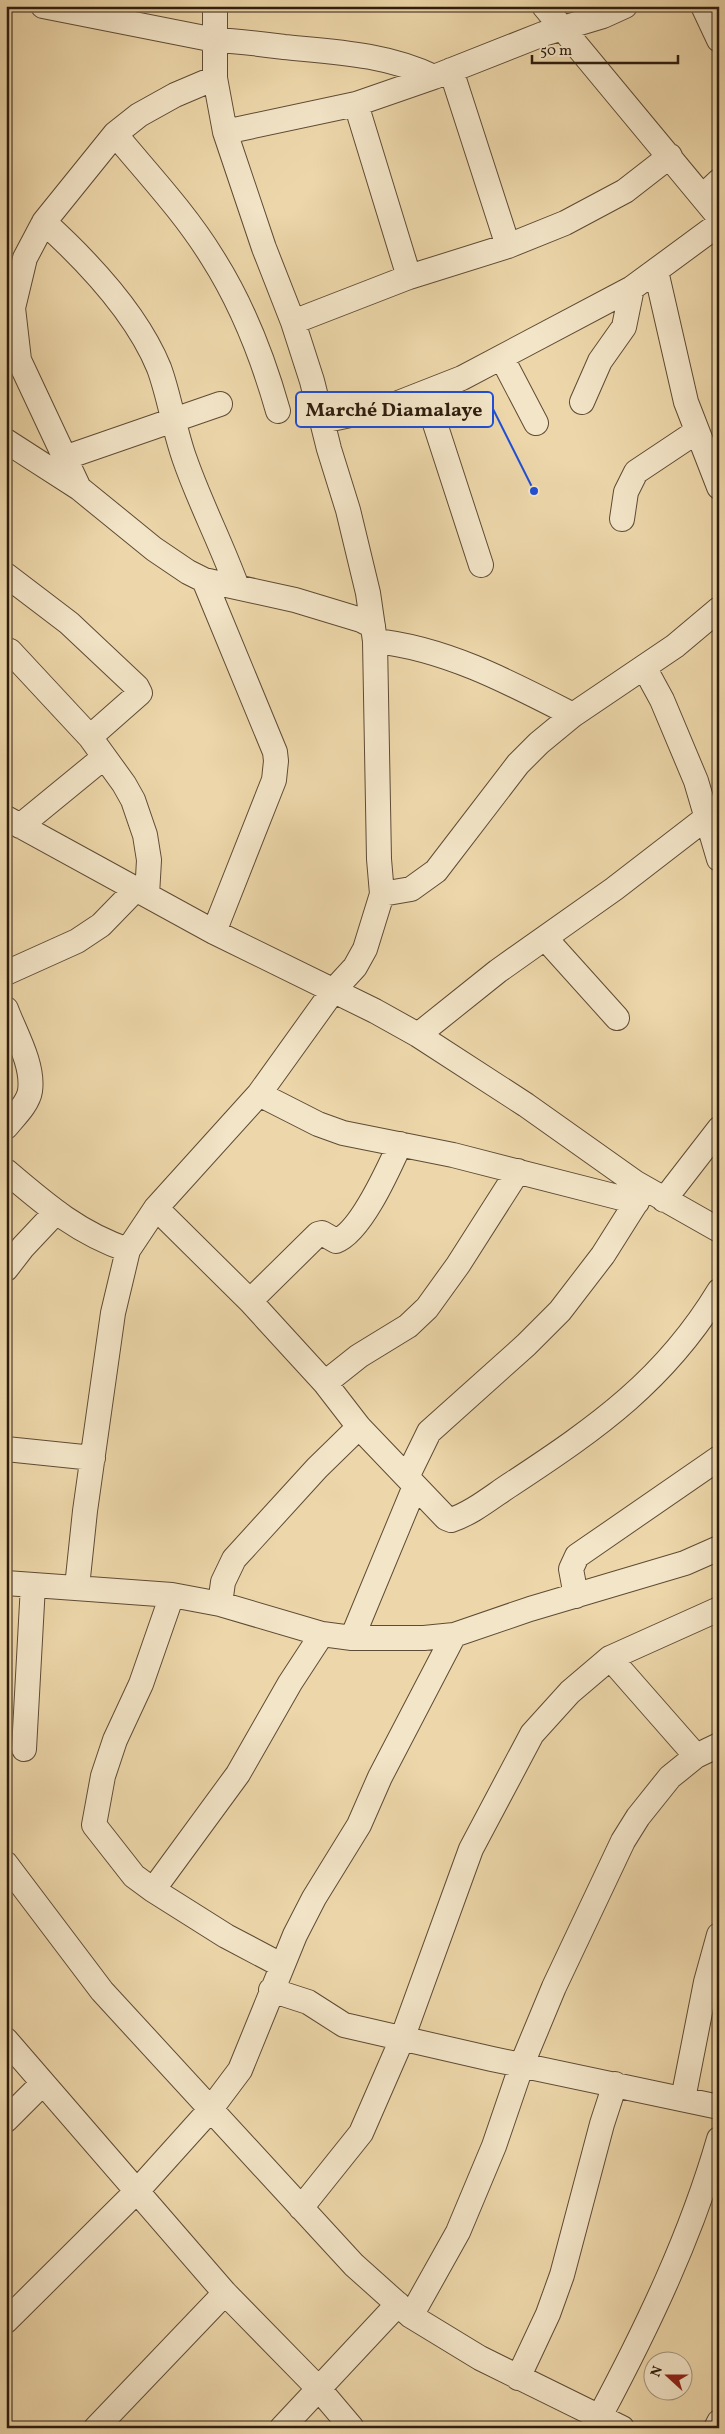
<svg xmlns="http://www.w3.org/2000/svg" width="725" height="2434" font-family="Vollkorn,serif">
<rect width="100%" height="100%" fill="#edd7aa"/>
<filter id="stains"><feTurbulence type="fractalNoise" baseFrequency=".004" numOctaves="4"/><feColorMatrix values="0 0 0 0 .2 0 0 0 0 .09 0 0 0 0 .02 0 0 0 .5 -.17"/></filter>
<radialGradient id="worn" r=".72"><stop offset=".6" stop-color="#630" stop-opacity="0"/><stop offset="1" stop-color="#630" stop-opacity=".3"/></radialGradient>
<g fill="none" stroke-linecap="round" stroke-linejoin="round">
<defs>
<path id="minor" d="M43 6 215 40C239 41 261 44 284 47 336 52 386 54 434 77
M215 6V78L225 132 264 248 293 322 312 381 329 449 348 510 368 593 375 641 379 859 382 894 365 949 355 967 333 991 259 1094
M544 6 719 217
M703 6 719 40
M451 70 508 246
M356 104 409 277
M225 132 356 104 434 77 543 34 603 16 625 6
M115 134C148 174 185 213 212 257 242 304 263 358 278 411
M703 196 719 181
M44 222C87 261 137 314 159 368 170 398 174 430 185 460 200 503 221 543 237 587
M656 271 686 402 719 487
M293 322 409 277 508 246 565 223 625 191 670 156
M502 358 536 423
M425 393 481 565
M582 402 600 361 624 327 632 288
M322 421 388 407 462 378 632 288 719 224
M6 441 79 488 154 549 188 572 204 580 295 600 361 620 373 626
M64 458 220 404
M79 488 19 360 13 308 25 258 44 222 115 134 139 115 175 95 215 78
M622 519 626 492 636 472 696 432
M6 575 69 623 137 687 140 693 90 737
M204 580 275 752 276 761 274 780 214 932
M375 641C445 648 511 683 573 715
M10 651 90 737 124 784 133 800 145 835 149 860 147 895
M644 667 662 700 696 781 719 859
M6 818 214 932 375 1011 418 1035 526 1105 636 1183 719 1230
M20 826 103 758
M382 894 411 889 436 871 518 764 539 743 573 715 675 646 719 609
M545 938 617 1018
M6 973 77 941 101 925 136 889
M6 1009C15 1033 34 1065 30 1091 28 1104 14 1117 6 1127
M418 1035 498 971 614 889 719 808
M6 1171C46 1205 78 1233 128 1250
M664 1200 719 1129
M156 1208 250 1301 325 1383 359 1427 446 1518 451 1520C473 1513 494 1495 513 1483 598 1427 665 1380 719 1291
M6 1269 23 1247 55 1213
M250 1301 318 1234 322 1233 336 1241C361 1232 389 1168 400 1144
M325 1383 359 1356 408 1326 427 1308 458 1265 518 1171
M6 1449 93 1458
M407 1477 429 1432 526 1345 560 1311 603 1255 644 1190
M6 1583 172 1595 220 1604 322 1634 352 1638H424L454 1635 530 1609 685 1563 719 1548
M77 1587 85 1511 113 1313 128 1250 156 1208 259 1094 318 1124 343 1133 453 1155 637 1202
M172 1595 141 1684 115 1740 103 1776 94 1825 134 1876 153 1890 226 1936 281 1965
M576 1596 571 1569 577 1556 719 1458
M220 1604 223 1582 234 1559 317 1468 359 1427
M352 1638 415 1486
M610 1658 696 1756
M24 1749 33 1585
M6 1864 102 1991 354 2265 411 2316 480 2358 622 2428
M153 1890 238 1774 290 1683 322 1634
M271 1990 308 2002 344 2025 492 2059 719 2107
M6 2040 225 2293 319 2389 352 2428
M683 2099 706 1982 719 1935
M6 2120 42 2084
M301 2208 361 2133 402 2039 471 1849 532 1734 570 1692 610 1658 719 1609
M411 2316 458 2232 494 2146 522 2064 554 1987 623 1841 638 1817 670 1777 696 1756 719 1745
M6 2321 138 2190 210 2110 240 2070 295 1935 314 1898 359 1825 380 1777 454 1635
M518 2378 548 2314 562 2275 602 2124 615 2084
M600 2416C648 2326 691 2236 719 2139
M96 2428 225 2293
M282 2428 398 2304
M716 2428 719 2422"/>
</defs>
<!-- minor casing -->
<use href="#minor" stroke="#5e4b35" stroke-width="26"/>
<!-- minor -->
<use href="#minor" stroke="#f3e5c8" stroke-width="24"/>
</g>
<!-- callouts -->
<path fill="none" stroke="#1d4ed8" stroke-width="2" d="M534 491L493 409"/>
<circle fill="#1d4ed8" stroke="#f3e5c8" stroke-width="2" cx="534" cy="491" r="5"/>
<rect fill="#f3e5c8" stroke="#1d4ed8" stroke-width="2" x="296" y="392" width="197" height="35" rx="5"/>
<g font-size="20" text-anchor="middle" font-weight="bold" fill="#2e1c0e">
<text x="394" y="416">Marché Diamalaye</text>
</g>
<!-- margin -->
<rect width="725" height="2434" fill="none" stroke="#edd7aa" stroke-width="25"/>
<rect x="8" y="8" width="710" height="2419" fill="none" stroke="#2e1c0e" stroke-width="2.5"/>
<rect x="12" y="12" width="700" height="2409" fill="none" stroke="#2e1c0e"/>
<!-- north arrow -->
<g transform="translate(668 2376) rotate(291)"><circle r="24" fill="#f3e5c8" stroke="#a4957e"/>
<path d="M0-4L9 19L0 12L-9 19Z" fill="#8f2418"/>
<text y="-8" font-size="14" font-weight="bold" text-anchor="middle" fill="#2e1c0e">N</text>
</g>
<!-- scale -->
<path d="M532 55v8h146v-8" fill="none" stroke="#2e1c0e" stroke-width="2.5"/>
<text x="540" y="55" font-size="15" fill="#2e1c0e" stroke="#f3e5c8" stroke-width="4" paint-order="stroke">50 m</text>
<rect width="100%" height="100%" filter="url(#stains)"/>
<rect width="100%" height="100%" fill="url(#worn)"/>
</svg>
